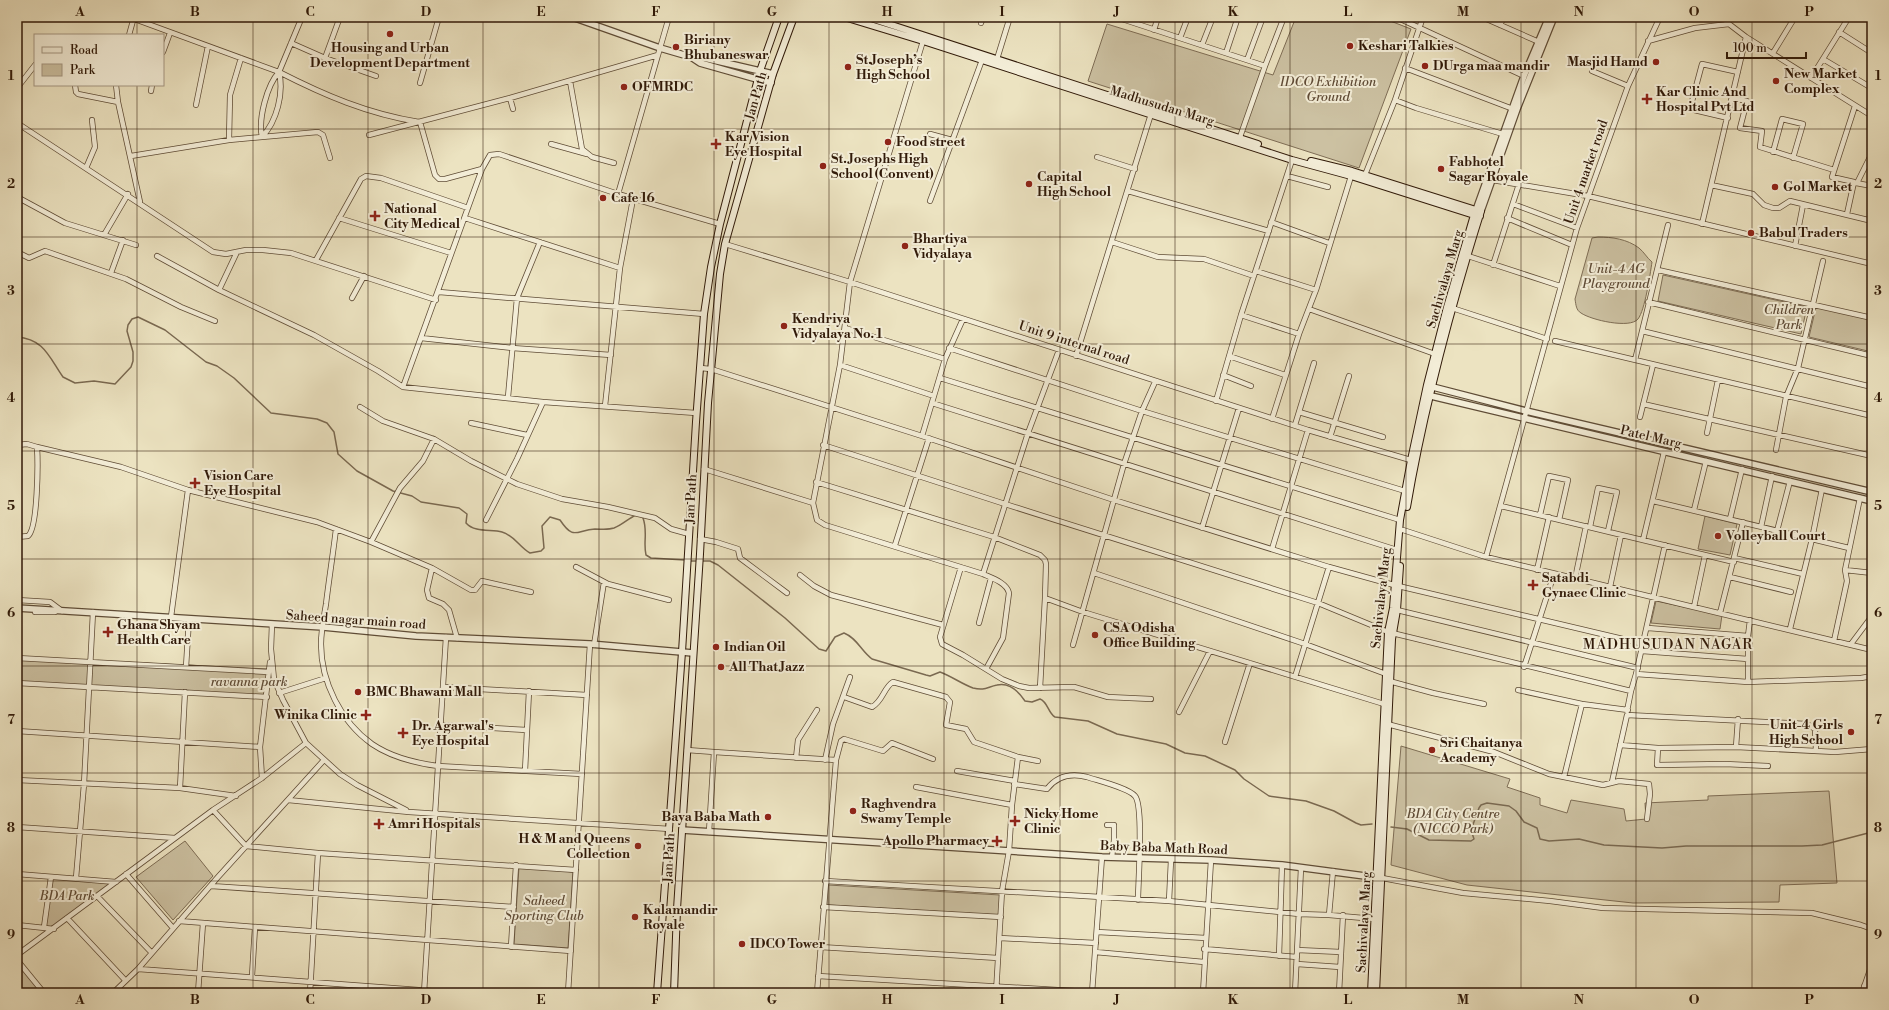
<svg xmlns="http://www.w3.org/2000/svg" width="1889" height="1010" font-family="'Libre Bodoni',serif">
<rect width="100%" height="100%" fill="#ece3c1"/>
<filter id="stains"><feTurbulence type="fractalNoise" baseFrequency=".005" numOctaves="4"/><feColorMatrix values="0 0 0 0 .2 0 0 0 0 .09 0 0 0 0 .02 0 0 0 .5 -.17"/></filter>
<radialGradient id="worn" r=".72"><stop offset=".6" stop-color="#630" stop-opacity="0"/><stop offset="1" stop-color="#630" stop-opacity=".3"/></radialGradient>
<!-- green -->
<path fill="#ccc1a2" stroke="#7e6d55" d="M1296 17H1380L1411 29 1359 168 1088 81 1107 24 1273 75Z
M1598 237C1612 237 1627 239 1639 248 1644 252 1647 258 1652 262 1650 275 1645 310 1638 319 1630 329 1591 320 1581 313 1576 310 1576 305 1575 299L1592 238Z
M1663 275 1807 307 1801 334 1658 301Z
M1816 307 1872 319V352L1809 337Z
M1705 516 1737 524 1730 555 1698 549Z
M1656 601 1722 615 1720 629 1651 623Z
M17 657 269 669 267 697 17 683Z
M1401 746 1510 779 1507 787 1540 798V805L1567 813 1571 800 1624 809 1626 821 1646 819 1645 803 1708 800V796L1829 791 1837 883 1780 885 1779 902 1633 903 1467 885 1391 865Z
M185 841 213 876 173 920 136 877Z
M519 867 573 872 568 948 514 944Z
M51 877 116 882 54 929 44 927Z
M828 885 1000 895 999 915 828 905Z
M17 960 44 993H17Z"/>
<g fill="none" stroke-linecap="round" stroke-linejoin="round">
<!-- stream -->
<path stroke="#7a6951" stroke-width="1.5" d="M17 337C44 339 49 357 63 377L75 383 94 381 115 384 131 367 133 361V352L127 331 128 325 132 319 138 317 165 330 206 362 217 366 234 378 271 413 317 419 327 423 334 432 338 454 357 471 393 491 412 496 421 502 459 508 467 514 466 523C475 533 491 529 502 532 514 535 520 548 530 553L541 551 544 548 542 526 550 517 560 520C574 541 576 530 595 529 602 529 608 530 614 528 622 525 629 518 636 515
M640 516 643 518C648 531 643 543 646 555L651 558 685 560
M689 561H697
M701 561H710L718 565 785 618 819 649 826 651 835 637 844 633C857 638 861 651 872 659L926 675 930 676 940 672C951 676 962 684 973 688 985 691 987 687 997 685 1009 682 1019 692 1025 701L1032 702 1040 699C1048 702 1048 713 1055 717L1088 721 1117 734 1166 744 1185 753 1205 756 1235 770 1244 779 1269 796 1306 801 1334 811 1356 823 1361 825 1372 824
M1391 827 1407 829 1429 840 1471 841 1474 839 1471 830 1479 808 1481 805 1487 803 1509 806 1516 811 1524 822 1537 828 1540 839 1549 841 1579 839 1604 845 1662 848 1686 846H1802L1822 845 1872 832"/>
<defs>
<path id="minor" d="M129 17 279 72 302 17
M1116 17 1265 66 1284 17
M1396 17 1524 76
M1482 17 1539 42
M1723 17 1729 24 1746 37 1872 116
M981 23 983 17
M1500 25 1504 17
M1154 30 1158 17
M1839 32 1872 53
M129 35 134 17
M1180 38 1188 17
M923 41 850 282 840 365 813 503 817 520 825 525 983 574 1028 433 1059 350
M1648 41 1695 28 1729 24
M291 43 325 58 376 76
M1202 45 1213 17
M163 52 170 33
M1226 53 1238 17
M1773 53 1795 17
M325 58 340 17
M997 59 1010 17
M1823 59 1870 87 1872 90
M1247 60 1263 17
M1405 68 1513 109
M1592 71 1628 86
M279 72C267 85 258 119 262 137L318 132 323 135 330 158
M279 72C324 95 368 114 419 122
M1811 78 1849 17
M570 81 582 149 592 157 614 163
M420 83 439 17
M75 85 76 92 78 94 118 102
M116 85 118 102 140 202
M17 88 35 65
M151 91 152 85
M510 98 513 109
M1733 98 1747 101 1740 128 1762 131 1760 147 1834 170
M1395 100 1416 108 1506 135
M196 105 208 46
M1728 118 1690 109 1702 64 1738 72
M420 122 435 175 439 179H445L482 169
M17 123 213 252 226 254 246 250H263L291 253 436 300
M930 134 952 140
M369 135 510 98 658 55 669 17
M1240 137 1265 66
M229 140 230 95 241 58
M551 144 587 154
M1773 152 1782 119 1803 124 1793 158
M131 156 229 140 262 137C277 121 284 93 279 72
M1097 157 1135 169
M86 168 95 147 92 120
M1365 175 1395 100 1423 17
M1287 176 1328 187
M1492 180 1588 196 1872 264
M1856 183 1872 186
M1857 183 1872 153
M1711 185 1753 194 1764 205 1773 208H1779L1790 201 1872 221
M1128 191 1269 231
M618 194 658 55
M17 197 65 223 136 245
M930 201 982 60
M1513 204 1577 228
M1847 214 1854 182 1832 177 1855 106
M339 218 451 253
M465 218 620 268
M1507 218 1572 245
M1271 222 1329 243
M1702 224 1746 37
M104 235 128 194
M1112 242 1158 257 1204 259 1254 276
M725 244 850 282 1308 430 1414 461
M1795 246 1803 205
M17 252 29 258 45 251 126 279 181 307 215 321
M1465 255 1560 286
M157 256 219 290 314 335 378 371 403 387 543 402 696 413
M316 260 361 179 366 176 381 178 468 208
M1493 265 1519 184
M1658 270 1872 318
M1256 271 1316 290
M111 273 123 240
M219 290 237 252
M439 292 704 314
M352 298 364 276
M1648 302 1872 356
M1449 307 1547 339
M1309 309 1435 354
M1241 315 1299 334
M845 328 945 359
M1642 331 1872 387
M421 338 512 348 611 355
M1555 341 1872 416
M949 348 1142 411 1405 491
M1076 356 1151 114
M1229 356 1285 375
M1635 360 1668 225
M840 365 934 396
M700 368 711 369 922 436 1114 500 1329 567 1394 585 1644 644
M1223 375 1251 386
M940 378 1400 520
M403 387 482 169 490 155 499 154 618 194 720 224
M508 397 517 298 540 242
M1216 401 1241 315 1292 160
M932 403C1087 451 1242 501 1397 550
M1643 404 1872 456
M605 406 620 268 633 199
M360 407 383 421 434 439 471 461 517 484 562 499 608 507 655 518 671 529 689 534
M1299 412 1383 437
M1640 417 1653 365
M1272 419 1299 334 1316 290 1352 173
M471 423 527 435
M1295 425 1314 363
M1707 433 1718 380
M922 436 945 359 963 319
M1330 437 1349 376
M17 445 27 444 37 447
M823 445 1005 504 1318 603 1388 632 1631 691 1636 674
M1776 450 1786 397 1798 368 1823 261
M704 469 813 503
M816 482 994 537 1040 555 1045 560 1046 564 1045 598 1083 612 1384 704
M1653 501 1849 548
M1501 506 1734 562
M1694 510 1706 461
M1540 515 1549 476 1568 480 1559 520
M1730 519 1742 469
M486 520 517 459 543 402
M1590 527 1598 488 1617 492 1608 531
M1761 527 1772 476
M1202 528 1239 408
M336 529C333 554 329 579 326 604 324 617 321 631 321 644 321 682 341 722 372 744 391 757 415 763 438 766L582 774
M1403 530 1486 557 1872 650
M1777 531 1790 481
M17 537 28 536C38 528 38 462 37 447L121 467 188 490 317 522 371 542 432 568 427 590 429 598 443 604 449 610 457 638
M700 539 716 542 738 549 740 558 787 593
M1643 540 1664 452
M371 542 400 488 423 461 434 439
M895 545 929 438
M1665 545 1636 674 1748 682 1861 678 1872 676
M1272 549 1308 430
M1486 557 1577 228 1628 86 1660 17
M1734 558 1803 574
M576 567 608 584 669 600
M961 567 940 637 942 644 963 655 1002 679 1019 686 1029 688 1074 687 1108 697 1151 699
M432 568 471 590H475L482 581 531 592
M1537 570 1549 517
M1845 570 1872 573
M1094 573 1305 644 1386 674
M983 574C992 578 1007 583 1009 593L1003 638 986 669
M800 575 814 586 831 595 943 625
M1730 577 1791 592
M1575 579 1586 526
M1610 587 1621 535
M17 600 50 602 62 611
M1694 607 1705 555
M1397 610 1638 668
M35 612H55
M1720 613 1743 522
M171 617 188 490
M979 623 991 578
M272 624 271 649 274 679 283 700 306 743 340 774 357 785 406 810
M1648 628 1748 636
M1790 629 1812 539 1822 489
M1834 641 1847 581 1845 570 1860 498
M1851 644 1872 616
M594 645 604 582
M1073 645 1124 464 1142 411 1155 382
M1642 651 1748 659
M17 658 269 672
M186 667 189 619
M1524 667 1554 574
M1295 677 1329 567
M1389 681 1433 693 1484 704
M1748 682V636L1750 620
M17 683 267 697
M443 687 587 695
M1040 688 1045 598
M1518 690 1582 704 1628 710
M279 693 326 678
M844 697 872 707C883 701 884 687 893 682L946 697 950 702 946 725 966 729 974 742 1018 757
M1627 711 1631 691
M1179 712 1210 651
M1387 724 1494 752 1549 774 1603 785 1619 781 1649 784 1650 794 1647 819
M441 725 527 730
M17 731 260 747
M1225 742 1250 663
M1620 745 1658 748 1736 747 1835 752 1872 749
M1736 747 1738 719
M1658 748 1657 765 1725 764 1768 766
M687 750 714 752
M796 758 798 740 817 710
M825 760 833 724 850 677
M836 760 841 741 844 739 883 751 892 743 933 759
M525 771 529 691
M957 771 1015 781
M1564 777 1582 704
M262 778 260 747 270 662
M17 780 180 788 236 796
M1612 782 1627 715 1807 724 1815 729 1816 750
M1014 784 1047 789C1057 776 1071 773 1087 777 1099 781 1128 788 1135 796 1144 806 1138 883 1138 900
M916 787 1012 805
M180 788 185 692
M288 800 409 812 670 829
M213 810 246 846 318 853 576 870
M1107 825H1114V840L1112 857
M17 827 175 838
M709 832 714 752 836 760 817 993
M1333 871 1329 915 1375 919
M17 874 116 882
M126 874 173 928
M76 878 84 784 93 612
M1382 878 1463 893 1550 901 1603 908 1812 913 1861 925 1872 929
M825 881 1169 901 1299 914 1329 915
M211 886 514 907
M97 896 151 952
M1169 901 1171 860
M823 907 1001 917
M67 918 125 980
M179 921 571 951
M17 925 54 929
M44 927 51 877
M1097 932 1206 938
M1000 938 1096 943
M511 947 516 865
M820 947 998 958
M1204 949 1297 957
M1297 950 1341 952
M1095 952 1204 962
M17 955 213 810 262 778 306 743
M1279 956 1282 865
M17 960 44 993
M1297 964 1340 967
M138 969 459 993
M252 976 255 927
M818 976 1108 993
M1864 986 1872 988
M113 993 138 969 218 877 324 760
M198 993 203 923
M310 993 318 853
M424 993 446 637
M568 993 590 644
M996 993 1002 891 1009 851 1012 805 1018 757 1038 761
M1092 993 1102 857
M1203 993 1211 860
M1295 993 1301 868
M1339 993 1343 915
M1862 993 1872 964"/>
<path id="tertiary" d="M572 17 660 48 691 57H700L773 74
M691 57 700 63 771 83
M1476 210 1524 76 1549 17
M1481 211 1517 109 1554 17
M1429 386 1526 411 1872 492
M1427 395 1872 501
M17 608 323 627 416 636 590 644 693 653
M682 830 1102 857 1211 860 1282 865 1380 878"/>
<path id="secondary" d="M844 17 923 41 1292 160 1351 176 1474 215 1447 307 1427 385 1411 460 1400 520 1393 608 1388 632 1371 993
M867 17 1258 144
M1311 161 1352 171 1476 210
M1407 507C1424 407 1451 307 1481 211L1476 210 1474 215 1480 216
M657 993 682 652 696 422 704 314 711 267 720 224 760 71 779 17
M674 993 677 909 700 554 708 403 720 274 725 244 773 74 794 17
M1376 993 1392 639 1397 610 1400 566"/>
</defs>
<!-- minor casing -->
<use href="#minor" stroke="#5f4c36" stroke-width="6"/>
<!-- tertiary casing -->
<use href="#tertiary" stroke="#5f4c36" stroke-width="8"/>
<!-- secondary casing -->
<use href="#secondary" stroke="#301908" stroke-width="8"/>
<!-- minor -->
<use href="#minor" stroke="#f3edd7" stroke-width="4.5"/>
<!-- tertiary -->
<use href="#tertiary" stroke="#f3edd7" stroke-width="5.5"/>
<!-- secondary -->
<use href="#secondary" stroke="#f3edd7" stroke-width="6"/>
</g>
<!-- grid -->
<path fill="none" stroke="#301908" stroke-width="1" stroke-opacity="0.55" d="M137 17V35M253 17V993M368 17V993M483 17V993M599 17V993M714 17V993M829 17V993M944 17V993M1060 17V993M1175 17V993M1290 17V993M1406 17V993M1521 17V993M1636 17V993M1752 17V993M137 85V993M17 129H1872M17 237H1872M17 344H1872M17 451H1872M17 559H1872M17 666H1872M17 773H1872M17 881H1872"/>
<!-- markers -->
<g fill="#8f2418" stroke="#f3edd7" stroke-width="1.5">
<circle cx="390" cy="34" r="4"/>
<circle cx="1350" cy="46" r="4"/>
<circle cx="676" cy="47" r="4"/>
<circle cx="1656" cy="62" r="4"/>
<circle cx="1425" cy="66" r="4"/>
<circle cx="848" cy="67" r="4"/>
<circle cx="1776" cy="81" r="4"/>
<circle cx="624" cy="87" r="4"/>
<path d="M1645 93h4v4h4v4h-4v4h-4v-4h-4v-4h4z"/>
<circle cx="888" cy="142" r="4"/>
<path d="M714 138h4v4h4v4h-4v4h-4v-4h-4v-4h4z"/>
<circle cx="823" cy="166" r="4"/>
<circle cx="1441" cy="169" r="4"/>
<circle cx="1029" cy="184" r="4"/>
<circle cx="1775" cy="187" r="4"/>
<circle cx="603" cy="198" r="4"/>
<path d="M373 210h4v4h4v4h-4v4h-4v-4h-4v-4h4z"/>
<circle cx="1751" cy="233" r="4"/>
<circle cx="905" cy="246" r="4"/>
<circle cx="784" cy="326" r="4"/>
<path d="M193 477h4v4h4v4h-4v4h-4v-4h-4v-4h4z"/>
<circle cx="1718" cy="536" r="4"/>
<path d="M1531 579h4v4h4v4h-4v4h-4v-4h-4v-4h4z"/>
<path d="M106 626h4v4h4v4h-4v4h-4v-4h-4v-4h4z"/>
<circle cx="1095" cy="635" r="4"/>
<circle cx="716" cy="647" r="4"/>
<circle cx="721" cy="667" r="4"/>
<circle cx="358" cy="692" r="4"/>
<path d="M364 709h4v4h4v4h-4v4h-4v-4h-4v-4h4z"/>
<circle cx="1851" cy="732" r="4"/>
<path d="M401 727h4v4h4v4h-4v4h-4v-4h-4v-4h4z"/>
<circle cx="1432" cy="750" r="4"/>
<circle cx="853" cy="811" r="4"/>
<circle cx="768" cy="817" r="4"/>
<path d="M1013 815h4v4h4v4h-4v4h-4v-4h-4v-4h4z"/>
<path d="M377 818h4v4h4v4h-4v4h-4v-4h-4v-4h4z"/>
<path d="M995 835h4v4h4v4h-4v4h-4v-4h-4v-4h4z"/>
<circle cx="638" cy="846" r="4"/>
<circle cx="635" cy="917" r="4"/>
<circle cx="742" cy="944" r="4"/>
</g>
<g text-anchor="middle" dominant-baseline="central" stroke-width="4" stroke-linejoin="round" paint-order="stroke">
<!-- poi labels -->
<g font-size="13" font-weight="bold" fill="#301908" stroke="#f3edd7" text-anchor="start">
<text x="684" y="40">Biriany<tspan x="684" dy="15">Bhubaneswar</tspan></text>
<text x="1358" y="46">Keshari Talkies</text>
<text x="390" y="48" text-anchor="middle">Housing and Urban<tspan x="390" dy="15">Development Department</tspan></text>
<text x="856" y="60">St.Joseph’s<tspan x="856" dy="15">High School</tspan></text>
<text x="1648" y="62" text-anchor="end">Masjid Hamd</text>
<text x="1433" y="66">DUrga maa mandir</text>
<text x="1784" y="74">New Market<tspan x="1784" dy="15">Complex</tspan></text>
<text x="632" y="87">OFMRDC</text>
<text x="1656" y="92">Kar Clinic And<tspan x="1656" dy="15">Hospital Pvt Ltd</tspan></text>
<text x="725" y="137">Kar Vision<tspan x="725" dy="15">Eye Hospital</tspan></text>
<text x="896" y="142">Food street</text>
<text x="831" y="159">St. Josephs High<tspan x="831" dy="15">School (Convent)</tspan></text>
<text x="1449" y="162">Fabhotel<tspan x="1449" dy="15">Sagar Royale</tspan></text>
<text x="1037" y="177">Capital<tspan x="1037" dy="15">High School</tspan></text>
<text x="1783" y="187">Gol Market</text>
<text x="611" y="198">Cafe 16</text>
<text x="384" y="209">National<tspan x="384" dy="15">City Medical</tspan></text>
<text x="1759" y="233">Babul Traders</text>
<text x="913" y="239">Bhartiya<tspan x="913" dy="15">Vidyalaya</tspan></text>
<text x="792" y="319">Kendriya<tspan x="792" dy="15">Vidyalaya No. 1</tspan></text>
<text x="204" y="476">Vision Care<tspan x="204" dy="15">Eye Hospital</tspan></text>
<text x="1726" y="536">Volleyball Court</text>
<text x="1542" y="578">Satabdi<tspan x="1542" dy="15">Gynaec Clinic</tspan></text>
<text x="117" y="625">Ghana Shyam<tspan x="117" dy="15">Health Care</tspan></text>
<text x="1103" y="628">CSA Odisha<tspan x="1103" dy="15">Office Building</tspan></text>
<text x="724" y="647">Indian Oil</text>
<text x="729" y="667">All That Jazz</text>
<text x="366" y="692">BMC Bhawani Mall</text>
<text x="357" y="715" text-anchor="end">Winika Clinic</text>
<text x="1843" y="725" text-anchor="end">Unit-4 Girls<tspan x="1843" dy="15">High School</tspan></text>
<text x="412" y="726">Dr. Agarwal's<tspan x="412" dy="15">Eye Hospital</tspan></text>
<text x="1440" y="743">Sri Chaitanya<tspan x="1440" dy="15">Academy</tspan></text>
<text x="861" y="804">Raghvendra<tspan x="861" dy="15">Swamy Temple</tspan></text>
<text x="1024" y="814">Nicky Home<tspan x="1024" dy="15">Clinic</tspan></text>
<text x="760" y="817" text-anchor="end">Baya Baba Math</text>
<text x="388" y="824">Amri Hospitals</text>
<text x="630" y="839" text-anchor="end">H &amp; M and Queens<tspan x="630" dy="15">Collection</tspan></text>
<text x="989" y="841" text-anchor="end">Apollo Pharmacy</text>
<text x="643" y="910">Kalamandir<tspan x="643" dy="15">Royale</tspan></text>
<text x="750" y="944">IDCO Tower</text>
</g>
<!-- park labels -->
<g font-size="13" font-style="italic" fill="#5f4b36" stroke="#f3edd7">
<text x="1328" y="82">IDCO Exhibition<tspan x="1328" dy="15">Ground</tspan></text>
<text x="1616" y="269">Unit-4 AG<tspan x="1616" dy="15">Playground</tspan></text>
<text x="1789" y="310">Children<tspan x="1789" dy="15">Park</tspan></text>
<text x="249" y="682">ravanna park</text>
<text x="1453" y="814">BDA City Centre<tspan x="1453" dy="15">(NICCO Park)</tspan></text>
<text x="67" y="896">BDA Park</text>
<text x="544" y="901">Saheed<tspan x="544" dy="15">Sporting Club</tspan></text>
</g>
<!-- street labels -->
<g font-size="13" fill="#301908" stroke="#f3edd7">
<text transform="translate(756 96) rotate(-74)">Jan Path</text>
<text transform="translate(1162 106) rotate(17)">Madhusudan Marg</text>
<text transform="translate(1586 172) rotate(-71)">Unit 4 market road</text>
<text transform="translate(1445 279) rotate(-74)">Sachivalaya Marg</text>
<text transform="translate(1074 343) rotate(18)">Unit 9 internal road</text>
<text transform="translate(1651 437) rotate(13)">Patel Marg</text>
<text transform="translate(691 499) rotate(-87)">Jan Path</text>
<text transform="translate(1381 598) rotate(-84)">Sachivalaya Marg</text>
<text transform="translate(356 620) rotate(4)">Saheed nagar main road</text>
<text transform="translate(1164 848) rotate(2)">Baby Baba Math Road</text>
<text transform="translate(669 858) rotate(-87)">Jan Path</text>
<text transform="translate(1364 922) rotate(-87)">Sachivalaya Marg</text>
</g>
<!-- neighbourhood labels -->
<g font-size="14" letter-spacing="1" fill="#301908" stroke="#f3edd7">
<text x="1668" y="645">MADHUSUDAN NAGAR</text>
</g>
</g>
<!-- margin -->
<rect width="1889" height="1010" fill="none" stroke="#ece3c1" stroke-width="44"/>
<!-- legend -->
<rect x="34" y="34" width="130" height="52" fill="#f3edd7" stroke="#a59884"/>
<rect x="42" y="47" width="20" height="6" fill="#f3edd7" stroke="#a59884"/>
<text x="70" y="54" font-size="12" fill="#301908">Road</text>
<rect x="42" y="64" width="20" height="12" fill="#ccc1a2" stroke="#a59884"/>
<text x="70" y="74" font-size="12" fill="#301908">Park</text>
<!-- scale -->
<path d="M1727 52v6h79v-6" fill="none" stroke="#301908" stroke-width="2"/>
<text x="1733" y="52" font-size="12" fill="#301908" stroke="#f3edd7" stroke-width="3" paint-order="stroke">100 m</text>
<rect x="22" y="22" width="1845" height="966" fill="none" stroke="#301908" stroke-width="1.5"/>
<g font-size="13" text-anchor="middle" font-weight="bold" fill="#301908">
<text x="80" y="16">A</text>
<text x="195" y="16">B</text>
<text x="310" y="16">C</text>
<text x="426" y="16">D</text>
<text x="541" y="16">E</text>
<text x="656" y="16">F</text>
<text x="772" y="16">G</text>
<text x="887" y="16">H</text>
<text x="1002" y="16">I</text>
<text x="1117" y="16">J</text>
<text x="1233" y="16">K</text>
<text x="1348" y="16">L</text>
<text x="1463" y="16">M</text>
<text x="1579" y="16">N</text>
<text x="1694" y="16">O</text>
<text x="1809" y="16">P</text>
<text x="11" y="80">1</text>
<text x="1878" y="80">1</text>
<text x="11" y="188">2</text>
<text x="1878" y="188">2</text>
<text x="11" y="295">3</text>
<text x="1878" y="295">3</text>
<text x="11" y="402">4</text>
<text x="1878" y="402">4</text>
<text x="11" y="510">5</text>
<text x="1878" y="510">5</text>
<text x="11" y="617">6</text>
<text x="1878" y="617">6</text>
<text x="11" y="724">7</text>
<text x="1878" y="724">7</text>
<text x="11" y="832">8</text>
<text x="1878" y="832">8</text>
<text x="11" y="939">9</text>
<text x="1878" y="939">9</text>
<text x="80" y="1004">A</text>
<text x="195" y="1004">B</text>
<text x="310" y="1004">C</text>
<text x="426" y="1004">D</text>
<text x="541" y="1004">E</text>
<text x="656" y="1004">F</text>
<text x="772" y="1004">G</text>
<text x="887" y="1004">H</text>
<text x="1002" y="1004">I</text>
<text x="1117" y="1004">J</text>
<text x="1233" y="1004">K</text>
<text x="1348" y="1004">L</text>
<text x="1463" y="1004">M</text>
<text x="1579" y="1004">N</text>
<text x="1694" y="1004">O</text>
<text x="1809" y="1004">P</text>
</g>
<rect width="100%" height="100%" filter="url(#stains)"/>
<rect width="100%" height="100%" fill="url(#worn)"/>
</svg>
